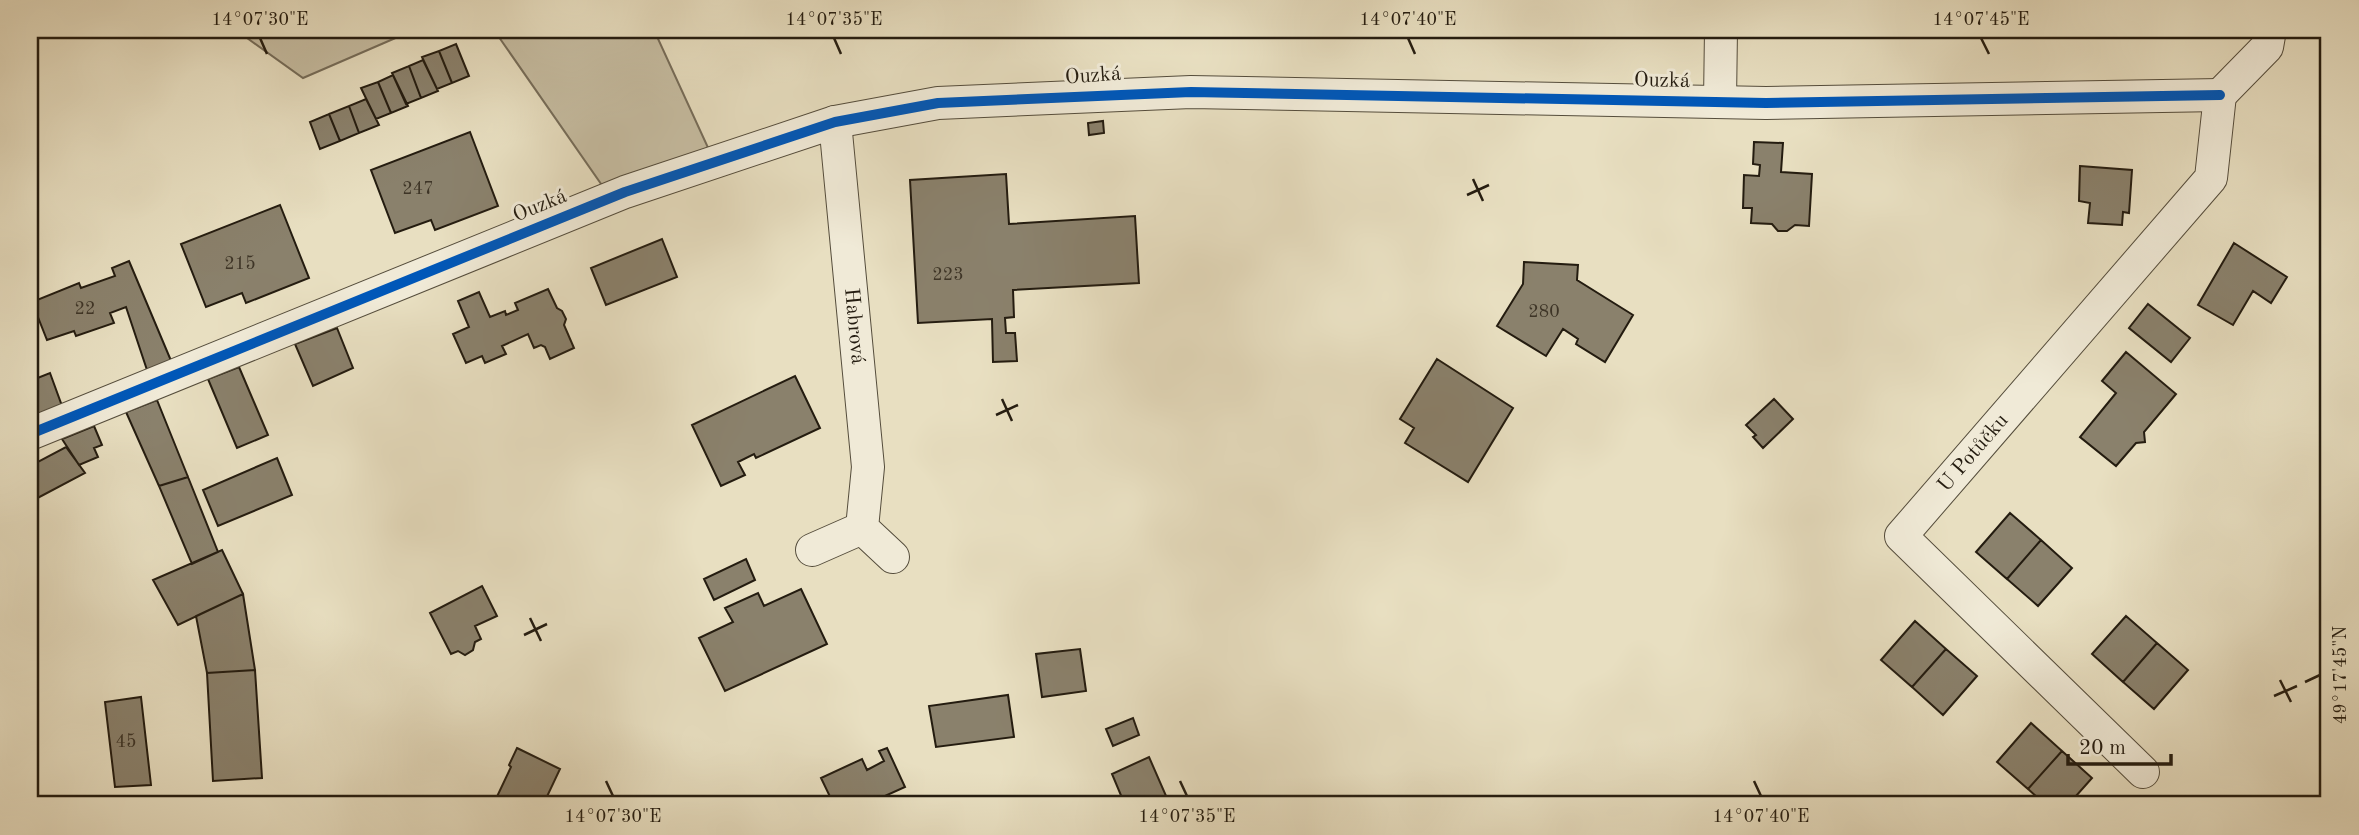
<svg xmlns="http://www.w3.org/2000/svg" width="2359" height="835" font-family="'Old Standard TT',serif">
<rect width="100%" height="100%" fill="#e8dfc1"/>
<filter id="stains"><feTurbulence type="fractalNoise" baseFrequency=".00286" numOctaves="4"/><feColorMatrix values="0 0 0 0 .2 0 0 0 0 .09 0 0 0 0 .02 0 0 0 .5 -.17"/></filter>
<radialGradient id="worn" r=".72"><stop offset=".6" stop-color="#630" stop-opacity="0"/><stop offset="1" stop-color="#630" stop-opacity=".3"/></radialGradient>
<!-- green -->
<path fill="#c7bea3" stroke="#766d5a" stroke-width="2" d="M239 30H414L303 78 240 33Z
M494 30H654L710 152 606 191Z"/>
<!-- building -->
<path fill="#8a816c" stroke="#241c10" stroke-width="2" d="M456 44 469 76 452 83 439 51Z
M439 51 452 83 437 89 422 57Z
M2329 51V87L2324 86Z
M423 60 438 91 421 98 409 66Z
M409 66 421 98 406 104 392 73Z
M393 75 408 106 391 113 378 82Z
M378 82 391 113 376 119 361 88Z
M366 99 379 125 359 133 349 106Z
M349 106 359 133 340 141 329 114Z
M329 114 340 141 320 149 310 122Z
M1103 121 1104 133 1089 135 1088 123Z
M470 132 498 206 435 230 431 220 395 233 371 170Z
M1754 142 1783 143 1781 172 1812 174 1809 226 1795 225 1787 231H1778L1772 224 1751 223 1752 208H1743L1744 175 1759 176 1760 165 1753 164Z
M2080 166 2132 170 2129 213 2123 212 2122 225 2088 223 2090 203 2079 201Z
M1006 174 1009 224 1135 216 1139 283 1013 290 1014 317 1005 318 1006 333H1015L1017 361 993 362 992 319 918 323 910 180Z
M280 205 309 278 246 303 242 293 206 307 181 244Z
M662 239 677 277 606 305 591 268Z
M2234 243 2287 277 2271 303 2253 291 2233 325 2198 305Z
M129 261 172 363 148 373 126 307 110 313 114 323 76 336 74 331 47 340 32 302 79 283 81 288 115 276 112 268Z
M1524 262 1578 265 1577 280 1633 315 1605 362 1576 344 1578 339 1563 329 1546 356 1497 326 1523 284Z
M548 289 557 308 562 311 566 319 564 325 574 348 550 359 545 347 541 345 534 348 528 334 502 346 506 354 485 363 482 356 466 363 453 334 469 327 458 301 479 292 490 317 505 311 506 315 518 310 515 303Z
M2148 304 2190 338 2171 362 2129 328Z
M337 328 353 368 313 386 295 344Z
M2126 352 2176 394 2144 432 2145 442 2136 443 2116 466 2080 437 2116 393 2102 381Z
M1437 359 1513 408 1468 482 1405 443 1414 428 1400 419Z
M239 367 268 435 237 448 208 379Z
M50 373 62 406 30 417V381Z
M795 376 820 428 756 458 754 454 738 462 745 475 721 486 692 425Z
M1774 399 1793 419 1763 448 1753 437 1756 435 1746 425Z
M157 400 188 477 159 486 126 412Z
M94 426 102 445 94 448 98 457 79 465 62 439Z
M66 447 85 473 30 502V466Z
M277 458 292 495 218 526 203 490Z
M188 477 218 552 192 564 159 486Z
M2010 513 2041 540 2007 579 1976 552Z
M2041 540 2072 568 2038 606 2007 579Z
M222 550 243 594 178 625 153 580Z
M746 559 755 580 714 600 704 579Z
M482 586 497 616 475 626 481 639 475 642 473 650 465 655 458 651 451 654 430 613Z
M801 589 827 644 725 691 699 638 733 622 725 608 758 593 764 606Z
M243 594 255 670 207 673 196 616Z
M2126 616 2157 643 2123 682 2092 654Z
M1915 621 1946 649 1912 687 1881 660Z
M2157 643 2188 670 2154 709 2123 682Z
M1080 649 1086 691 1042 697 1036 654Z
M1946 649 1977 676 1943 715 1912 687Z
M255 670 262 778 213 781 207 673Z
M1008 695 1014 737 936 747 929 706Z
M141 697 151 785 115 787 105 702Z
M1133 718 1139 735 1113 746 1106 729Z
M2031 723 2062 751 2028 789 1997 762Z
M517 748 560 769 543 805H493L511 767 509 765Z
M887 748 905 787 865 805H834L821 778 862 759 867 770 884 761 879 751Z
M2062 751 2092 778 2068 805H2046L2028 789Z
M1149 757 1170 805H1125L1112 774Z"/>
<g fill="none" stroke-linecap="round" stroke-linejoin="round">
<defs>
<g id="street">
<path d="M2220 95 2267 47 2270 30"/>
<path d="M1720 101 1721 30"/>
<path id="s1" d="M835 122 868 467 862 528 893 557"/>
<path d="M30 434 625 192 835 122 938 103 1191 92 1766 103 2220 95"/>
<path d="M812 550 862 528"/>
<path id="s2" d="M2143 772 1901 536 2211 178 2220 95"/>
</g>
</defs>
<!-- street casing -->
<use href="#street" stroke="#554d3c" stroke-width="34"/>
<!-- street -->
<use href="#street" stroke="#f0ead7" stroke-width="32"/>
<defs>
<path id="cycleway" d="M30 434 625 192 835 122 938 103 1191 92 1766 103 2220 95"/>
</defs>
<!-- cycleway casing -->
<use href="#cycleway" stroke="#f0ead7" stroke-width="15"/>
<!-- cycleway -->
<use href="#cycleway" stroke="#0057b8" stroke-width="10"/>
</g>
<!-- ticks -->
<path fill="none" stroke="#241c10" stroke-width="2.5" d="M260 38 267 54M834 38 841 54M1408 38 1415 54M1981 38 1989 54M1473 179 1483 201M1467 195 1489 185M1002 399 1012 421M996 415 1018 405M530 618 541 641M524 635 547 624M2280 680 2291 702M2305 682 2320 675M2274 696 2297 686M606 781 613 796M1180 781 1187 796M1754 781 1761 796"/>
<g text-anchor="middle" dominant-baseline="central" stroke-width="6" stroke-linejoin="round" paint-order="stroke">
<!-- number labels -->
<g font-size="18" fill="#3e3527">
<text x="418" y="189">247</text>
<text x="240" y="264">215</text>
<text x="948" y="275">223</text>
<text x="85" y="309">22</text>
<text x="1544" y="312">280</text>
<text x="126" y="742">45</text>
</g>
<!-- street labels -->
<g font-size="21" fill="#241c10" stroke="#f0ead7">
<text transform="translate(1093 76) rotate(-4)">Ouzká</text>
<text transform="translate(1662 81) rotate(1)">Ouzká</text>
<text transform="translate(540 206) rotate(-22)">Ouzká</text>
<text stroke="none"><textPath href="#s1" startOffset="205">Habrová</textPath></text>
<text stroke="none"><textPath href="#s2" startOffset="448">U Potůčku</textPath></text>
</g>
</g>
<!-- margin -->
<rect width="2359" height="835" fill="none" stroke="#e8dfc1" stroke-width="77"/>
<!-- scale -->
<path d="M2068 754v10h103v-10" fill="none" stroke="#241c10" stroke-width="3.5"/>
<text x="2079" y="754" font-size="21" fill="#241c10" stroke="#f0ead7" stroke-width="5" paint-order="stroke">20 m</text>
<rect x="38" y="38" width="2282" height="758" fill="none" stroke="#241c10" stroke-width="2.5"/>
<g font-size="18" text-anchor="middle" fill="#241c10">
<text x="260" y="25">14°07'30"E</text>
<text x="834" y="25">14°07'35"E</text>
<text x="1408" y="25">14°07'40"E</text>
<text x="1981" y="25">14°07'45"E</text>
<text transform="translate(2340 675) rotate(-90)" y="6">49°17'45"N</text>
<text x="613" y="822">14°07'30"E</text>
<text x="1187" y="822">14°07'35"E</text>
<text x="1761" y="822">14°07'40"E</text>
</g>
<rect width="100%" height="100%" filter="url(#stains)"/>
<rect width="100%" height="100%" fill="url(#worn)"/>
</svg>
